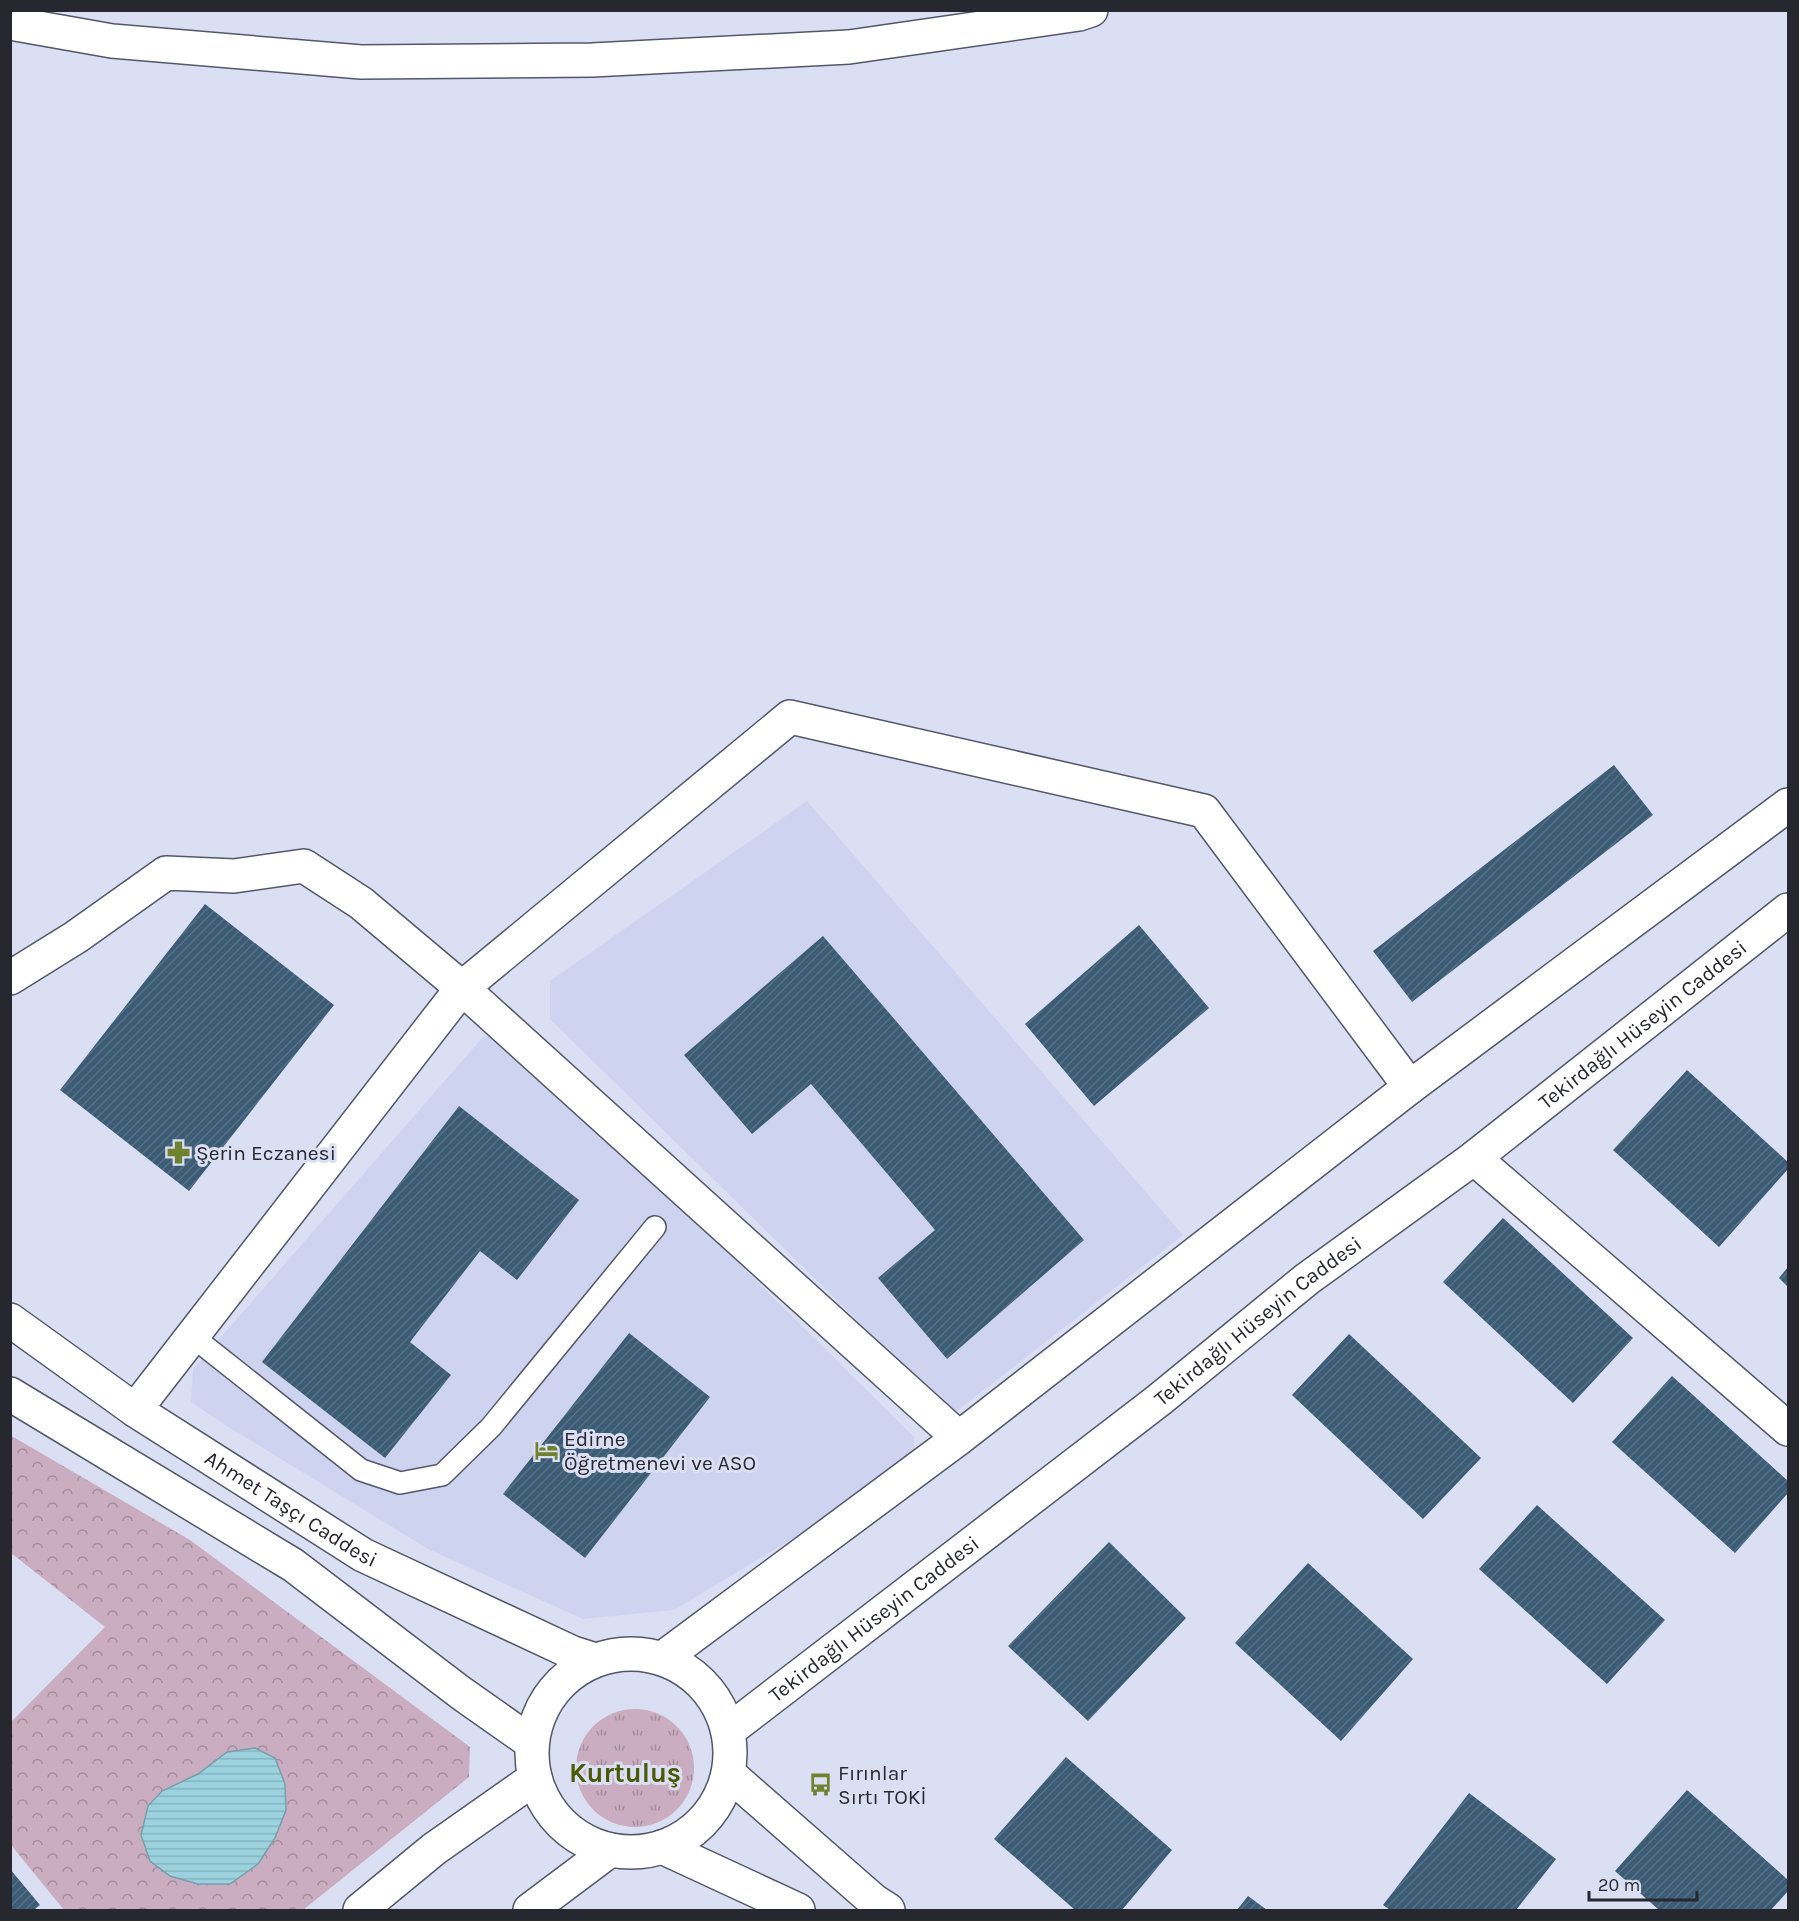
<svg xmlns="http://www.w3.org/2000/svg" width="1799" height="1921" font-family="Karla,sans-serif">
<defs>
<pattern id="grass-tufts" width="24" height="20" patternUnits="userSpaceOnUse" patternTransform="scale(1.5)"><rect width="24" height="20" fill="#caadc0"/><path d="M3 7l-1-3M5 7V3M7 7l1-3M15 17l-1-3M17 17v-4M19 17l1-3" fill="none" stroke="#a48d9c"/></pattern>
<pattern id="park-crowns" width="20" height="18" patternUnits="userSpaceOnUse" patternTransform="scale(1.5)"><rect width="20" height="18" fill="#caadc0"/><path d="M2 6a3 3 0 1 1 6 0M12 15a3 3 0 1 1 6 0" fill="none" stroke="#a48d9c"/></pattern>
<pattern id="water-rules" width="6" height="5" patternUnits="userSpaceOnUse" patternTransform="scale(1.5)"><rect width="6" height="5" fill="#9cd2de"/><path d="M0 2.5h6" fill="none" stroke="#86b4bf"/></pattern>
<pattern id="building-hatch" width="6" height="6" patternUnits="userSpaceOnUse" patternTransform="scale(1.5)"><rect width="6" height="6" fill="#3c5c76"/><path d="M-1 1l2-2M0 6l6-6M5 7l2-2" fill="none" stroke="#567085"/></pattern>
</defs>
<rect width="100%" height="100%" fill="#dbdff4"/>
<!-- built -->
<path fill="#ced4ef" d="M807 801 1183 1235 953 1414 550 1019V981Z
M506 1033 914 1437V1466L674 1610 583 1619 428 1549 222 1423 191 1402 193 1369 483 1037Z"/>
<!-- grass -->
<path fill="url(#grass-tufts)" d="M576 1768a59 59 0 1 1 118 0a59 59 0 1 1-118 0Z"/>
<!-- park -->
<path fill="url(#park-crowns)" d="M10 1435 190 1540 470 1747 469 1777 303 1910H64L11 1845V1722L105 1627 11 1553Z"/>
<!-- water -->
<path fill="url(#water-rules)" stroke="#799faa" stroke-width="1.5" d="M255 1748 275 1758 285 1784 286 1810 275 1838 258 1864 230 1884H198L170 1876 150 1861 141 1835 148 1806 162 1791 198 1774 227 1752Z"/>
<!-- building -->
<path fill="url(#building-hatch)" d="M1614 765 1653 815 1412 1002 1373 951Z
M205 904 334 1005 189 1191 60 1090Z
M1139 925 1209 1008 1094 1106 1025 1024Z
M823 936 1084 1240 947 1359 878 1278 935 1230 811 1084 752 1134 684 1055Z
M1687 1070 1788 1162V1169L1719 1247 1613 1150Z
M459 1106 579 1200 517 1280 480 1251 410 1342 451 1375 385 1458 262 1362Z
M1503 1218 1633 1338 1573 1403 1443 1282Z
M1788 1267V1287L1779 1278Z
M629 1333 710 1397 585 1558 503 1494Z
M1349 1334 1481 1458 1423 1519 1292 1395Z
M1672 1376 1788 1481V1493L1735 1553 1612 1442Z
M1537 1505 1665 1620 1607 1684 1479 1569Z
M1109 1542 1186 1618 1088 1721 1008 1646Z
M1308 1563 1413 1659 1341 1741 1235 1643Z
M1066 1757 1172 1850 1122 1910H1075L994 1839Z
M1687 1790 1788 1880V1891L1771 1910H1659L1615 1871Z
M1469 1793 1556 1859 1516 1910H1390L1383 1905Z
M10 1869 40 1905 34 1910H10Z
M1248 1896 1267 1910H1237Z"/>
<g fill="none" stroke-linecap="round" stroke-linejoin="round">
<defs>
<path id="lane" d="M192 1336 361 1470 400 1483 442 1475 491 1427 655 1227"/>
<path id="street" d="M10 978 76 937 166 873 234 876 304 866 361 903 462 988 135 1410
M1474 1158 1788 1429
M959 1438 462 988 790 717 1204 811 1410 1087"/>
<g id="secondary">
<path d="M10 23 112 41 361 62 592 60 849 47 1079 14 1091 10"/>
<path id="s1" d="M10 1320 135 1410 363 1555 573 1653 595 1660"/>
<path d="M10 1394 293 1565 461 1693 532 1743"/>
<circle cx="631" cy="1753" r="99"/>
<path d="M663 1658 959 1438 1410 1087 1788 805"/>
<path id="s2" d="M728 1731 1159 1400 1307 1279 1474 1158 1788 910"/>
<path d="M729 1774 874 1901 888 1910"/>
<path d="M662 1847 798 1910"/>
<path d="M360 1910 434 1849 535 1778"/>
<path d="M530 1910 610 1850"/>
</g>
</defs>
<!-- lane casing -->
<use href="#lane" stroke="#535768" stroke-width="24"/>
<!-- street casing -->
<use href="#street" stroke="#535768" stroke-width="36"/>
<!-- secondary casing -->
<use href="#secondary" stroke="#535768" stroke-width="36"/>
<!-- lane -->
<use href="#lane" stroke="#fff" stroke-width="21"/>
<!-- street -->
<use href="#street" stroke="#fff" stroke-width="33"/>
<!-- secondary -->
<use href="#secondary" stroke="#fff" stroke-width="33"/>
</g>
<!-- icons -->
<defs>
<symbol id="pharmacy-bare" viewBox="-9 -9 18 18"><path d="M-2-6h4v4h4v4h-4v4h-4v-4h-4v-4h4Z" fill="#70812f" stroke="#dbdff4" stroke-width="2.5" paint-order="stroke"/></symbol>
<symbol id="hotel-bare" viewBox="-9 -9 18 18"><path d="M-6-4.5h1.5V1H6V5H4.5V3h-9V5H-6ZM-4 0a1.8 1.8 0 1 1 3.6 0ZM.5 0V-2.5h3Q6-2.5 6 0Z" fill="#70812f" stroke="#dbdff4" stroke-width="2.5" paint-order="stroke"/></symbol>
<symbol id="bus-bare" viewBox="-9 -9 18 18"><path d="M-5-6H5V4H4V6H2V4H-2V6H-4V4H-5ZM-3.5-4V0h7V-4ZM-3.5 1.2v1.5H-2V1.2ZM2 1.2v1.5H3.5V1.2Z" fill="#70812f" stroke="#dbdff4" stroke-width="2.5" paint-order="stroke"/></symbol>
</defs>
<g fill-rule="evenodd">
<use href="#pharmacy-bare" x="162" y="1136" width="33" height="33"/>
<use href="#hotel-bare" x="530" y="1434" width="33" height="33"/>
<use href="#bus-bare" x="804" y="1768" width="33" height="33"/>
</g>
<g text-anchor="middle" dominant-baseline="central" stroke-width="6" stroke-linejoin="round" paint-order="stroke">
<!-- street labels -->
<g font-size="21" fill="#26272f" stroke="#dbdff4">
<text stroke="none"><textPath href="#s2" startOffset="1156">Tekirdağlı Hüseyin Caddesi</textPath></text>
<text stroke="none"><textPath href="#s2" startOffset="670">Tekirdağlı Hüseyin Caddesi</textPath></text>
<text stroke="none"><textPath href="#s1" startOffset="339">Ahmet Taşçı Caddesi</textPath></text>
<text stroke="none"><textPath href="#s2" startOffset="184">Tekirdağlı Hüseyin Caddesi</textPath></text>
</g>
<!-- poi labels -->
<g font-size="21" fill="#26272f" stroke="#dbdff4" text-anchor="start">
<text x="196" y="1153">Şerin Eczanesi</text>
<text x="564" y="1439">Edirne<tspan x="564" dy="24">Öğretmenevi ve ASO</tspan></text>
<text x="838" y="1773">Fırınlar<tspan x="838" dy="24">Sırtı TOKİ</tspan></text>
</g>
<!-- district labels -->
<g font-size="27" font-weight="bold" fill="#4c5907" stroke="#dbdff4">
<text x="625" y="1773">Kurtuluş</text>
</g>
</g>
<!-- border -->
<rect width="1799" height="1921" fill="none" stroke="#26272f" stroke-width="24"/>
<!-- scale -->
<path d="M1589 1891v9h108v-9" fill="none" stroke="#26272f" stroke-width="3"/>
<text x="1598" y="1891" font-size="18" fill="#26272f" stroke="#dbdff4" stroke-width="4.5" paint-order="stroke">20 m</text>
</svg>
